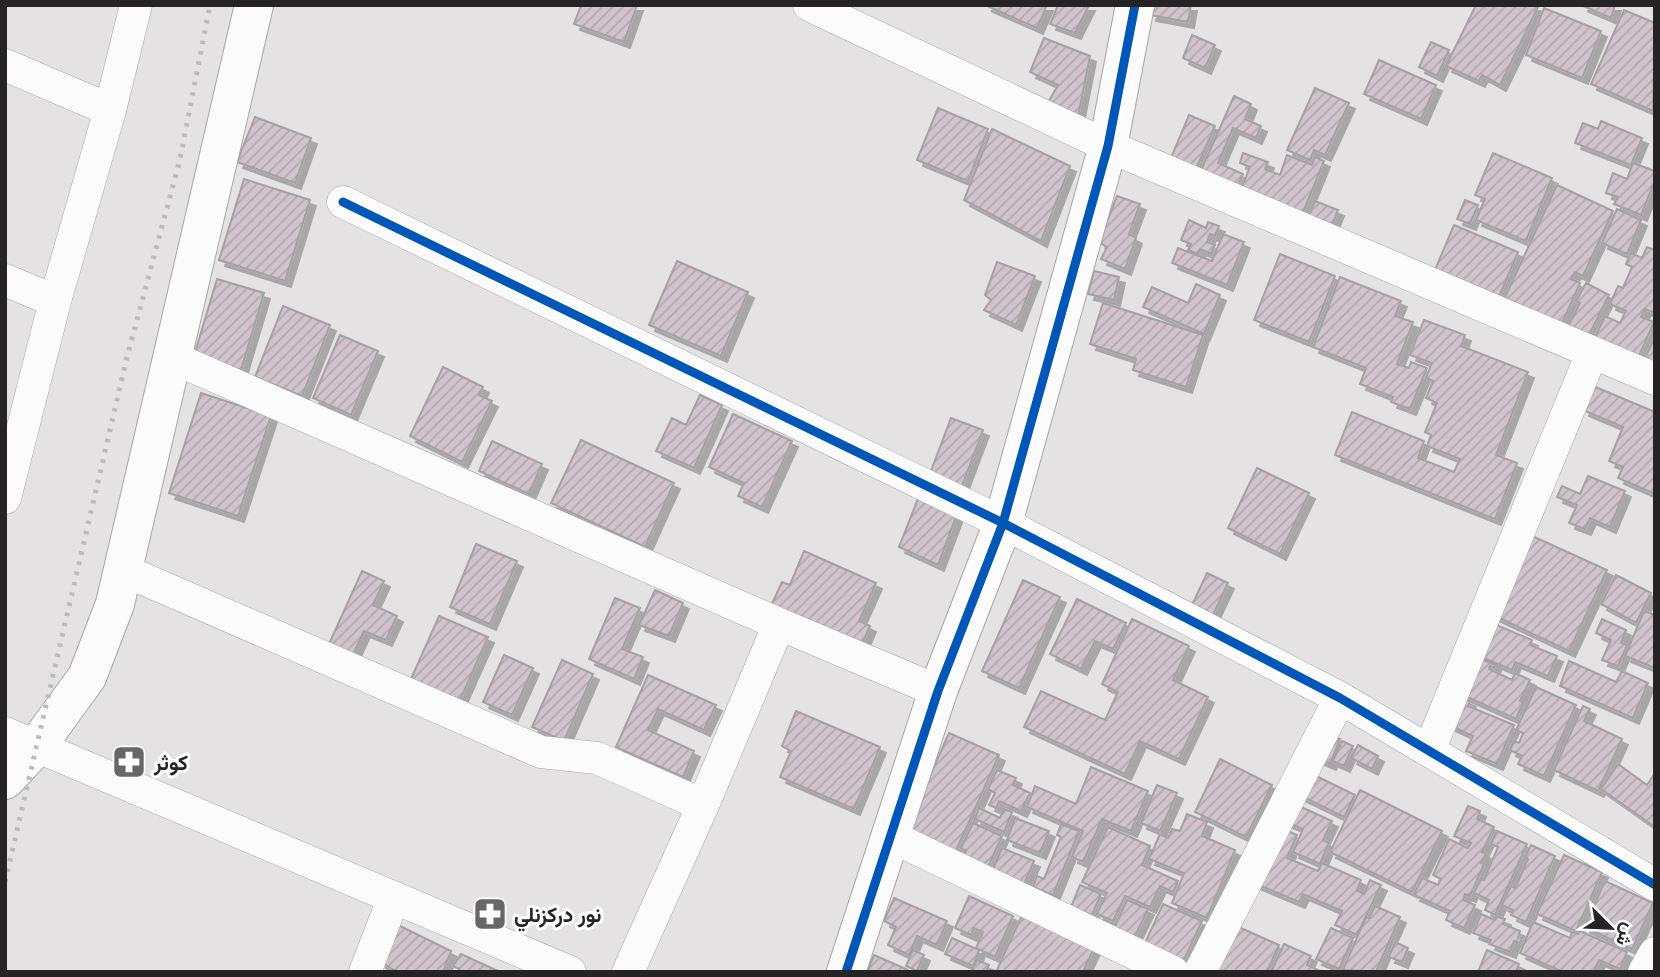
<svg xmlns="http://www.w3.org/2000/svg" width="1660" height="977" font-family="Figtree,Vazirmatn,sans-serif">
<defs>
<pattern id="building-hatch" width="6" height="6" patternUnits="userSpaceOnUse" patternTransform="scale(1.75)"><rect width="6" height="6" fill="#d1c3cb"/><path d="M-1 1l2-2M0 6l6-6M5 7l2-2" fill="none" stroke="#b3a7ae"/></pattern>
<filter id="shadow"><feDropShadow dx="6" dy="6" stdDeviation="0" flood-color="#0004"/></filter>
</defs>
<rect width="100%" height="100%" fill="#e5e2e3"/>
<!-- building -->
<path fill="url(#building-hatch)" stroke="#a3a1a2" stroke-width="2" filter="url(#shadow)" d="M581 5H637L624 42 574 24Z
M985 5H1047L1037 28Z
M1058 5H1089L1075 33 1050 24Z
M1152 5H1191L1188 22 1150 15Z
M1476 5H1534L1538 7 1500 85 1482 75 1479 81 1446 66Z
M1581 5H1615L1611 18Z
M1544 8 1601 31 1582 78 1526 55Z
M1624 10 1655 23 1653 111 1591 84Z
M1192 35 1215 45 1205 68 1183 58Z
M1044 38 1090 56 1077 122 1045 108 1058 85 1030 72Z
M1431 42 1449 50 1437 76 1419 67Z
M1379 60 1436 85 1421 119 1364 94Z
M1315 88 1349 103 1325 155 1314 150 1310 160 1287 150Z
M1234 96 1251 104 1245 119 1261 126 1256 138 1233 128 1218 163 1243 174 1236 191 1199 175Z
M938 108 988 129 968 181 917 160Z
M1189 115 1215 126 1193 176 1168 165Z
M255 117 311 138 295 183 237 162Z
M1601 121 1642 138 1631 165 1575 143 1583 123 1598 129Z
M992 129 1070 166 1041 241 964 200Z
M1243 153 1268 162 1265 169 1280 175 1287 155 1312 165 1315 157 1324 161 1300 220 1242 187 1250 167 1240 163Z
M1493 153 1552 178 1526 241 1476 220 1485 199 1475 195Z
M1633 163 1655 171V180L1641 215 1614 204 1618 197 1606 193 1613 173 1627 179Z
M244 179 310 200 285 281 219 260Z
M1557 185 1613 211 1583 276 1575 272 1571 279 1580 283 1558 332 1501 306Z
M1117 196 1140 204 1129 234 1136 238 1125 269 1101 259 1107 247 1099 242Z
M1465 200 1478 205 1470 224 1457 219Z
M1315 201 1338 210 1329 233 1305 224Z
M1617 209 1641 220 1627 254 1602 243Z
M1189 220 1206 228 1208 222 1219 226 1215 236 1210 234 1207 242 1215 245 1211 254 1200 249 1198 254 1188 250 1191 244 1181 240Z
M1454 225 1518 252 1496 304 1432 277Z
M1223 234 1244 242 1227 285 1172 263 1178 248 1212 261Z
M1647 247 1655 250V313L1645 309 1641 317 1654 322 1635 365 1591 346 1605 316 1620 323 1626 311 1610 304 1618 286 1623 288 1632 267 1626 264 1631 253 1642 258Z
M1280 254 1335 276 1309 342 1254 320Z
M677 261 748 292 721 356 649 325Z
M997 262 1035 276 1016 325 984 310 991 300 985 295Z
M1094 271 1119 277 1114 300 1088 294Z
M1340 277 1401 301 1395 316 1413 322 1397 364 1409 368 1411 362 1427 368 1410 409 1391 402 1393 397 1360 384 1366 368 1313 347Z
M217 279 264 293 241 370 194 356Z
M1586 283 1609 295 1589 335 1569 325 1580 303 1576 301Z
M1196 284 1220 295 1204 334 1143 307 1152 287 1188 303Z
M1103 303 1203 335 1186 387 1133 370 1136 359 1090 344Z
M283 306 330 325 302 396 255 377Z
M1424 320 1465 335 1461 346 1528 372 1496 455 1517 463 1495 519 1335 455 1352 412 1424 441 1418 458 1454 472 1460 459 1427 446 1431 435 1425 432 1437 403 1426 398 1433 381 1426 378 1432 363 1410 355Z
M340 335 378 351 351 415 313 398Z
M1655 336V373L1641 367Z
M443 367 483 387 479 395 492 401 462 462 410 436Z
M1593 386 1655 412V494L1618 478 1623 467 1609 461 1623 427 1583 410Z
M201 393 271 416 238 516 169 493Z
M700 395 722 405 694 468 656 451 672 418 686 425Z
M733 414 792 441 762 507 738 496 744 483 709 467Z
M951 418 983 430 960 491 928 479Z
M581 440 674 483 645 547 551 503Z
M492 441 542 464 529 494 479 471Z
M1257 468 1309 493 1280 554 1228 528Z
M1588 476 1625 491 1610 527 1590 518 1585 529 1569 523 1577 505 1557 497 1562 486 1580 494Z
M919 496 957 514 938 565 899 547Z
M1530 535 1607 570 1569 651 1493 615Z
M476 544 517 561 490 624 450 607Z
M804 551 876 583 859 621 870 626 860 649 769 610 782 582 790 585Z
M362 571 384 581 373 605 397 616 386 640 364 631 353 655 329 644Z
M1207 573 1228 583 1211 619 1190 609Z
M1616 575 1651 593 1636 623 1601 604Z
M1023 580 1060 597 1019 688 982 671Z
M655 590 683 603 669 636 639 625Z
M615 598 640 608 622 649 643 657 634 679 589 659Z
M1077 599 1126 623 1113 649 1095 641 1081 669 1050 654Z
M1644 611 1655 615V668L1625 656Z
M439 616 488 637 460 700 411 679Z
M1132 619 1189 646 1173 680 1208 697 1179 759 1140 741 1125 774 1024 727 1041 691 1105 720 1118 692 1102 684Z
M1602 619 1626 630 1621 643 1627 645 1618 666 1602 660 1611 640 1596 633Z
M1487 621 1532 640 1530 645 1557 656 1548 676 1515 662 1512 670 1474 654Z
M504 655 533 668 512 715 483 702Z
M1472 655 1495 665 1494 668 1490 666 1489 669 1512 680 1515 673 1530 680 1520 701 1523 703 1516 719 1456 692Z
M562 660 593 674 564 741 532 727Z
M1569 661 1616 682 1622 671 1648 683 1633 718 1560 686Z
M648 675 716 705 704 730 658 709 648 730 694 751 683 777 616 747Z
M1536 687 1576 705 1544 776 1518 764 1522 756 1510 750 1514 741 1519 743 1523 733 1516 730Z
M1457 695 1470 701 1468 706 1514 725 1497 764 1466 751 1473 736 1445 723Z
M1583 706 1590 709 1584 721 1622 739 1598 791 1554 770Z
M796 711 880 747 854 809 780 777 791 751 782 746Z
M949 733 999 755 954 855 905 833Z
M1326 733 1340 739 1330 764 1316 758Z
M1342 741 1353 746 1344 766 1333 761Z
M1358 745 1378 756 1372 769 1351 758Z
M1220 759 1272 785 1246 837 1195 812Z
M1618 764 1647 785 1655 773V827L1601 789Z
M1091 767 1148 791 1131 831 1102 819 1083 862 1072 857 1083 831 1027 807 1035 786 1076 804Z
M997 770 1016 778 1013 785 1030 793 1021 811 999 801 996 808 989 805 995 793 988 789Z
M1306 771 1355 795 1344 817 1295 793Z
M1157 785 1177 793 1160 831 1141 823Z
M1360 790 1442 831 1412 892 1330 852Z
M1290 802 1332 821 1323 840 1329 843 1320 864 1293 852 1303 829 1282 820Z
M1468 806 1480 811 1477 819 1494 827 1482 852 1486 853 1481 863 1484 864 1470 896 1465 894 1463 900 1475 905 1464 928 1446 920 1450 911 1414 895 1422 878 1438 885 1441 879 1433 875 1449 839 1468 848 1471 843 1454 836Z
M979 808 1000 818 1004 809 1012 812 1004 832 975 819Z
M1187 814 1207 822 1202 836 1235 850 1207 918 1172 903 1184 873 1149 859 1160 834 1168 838 1172 829 1180 831Z
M1015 818 1049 831 1040 853 1007 840Z
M973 823 1002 836 983 878 959 866 966 851 961 848Z
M1061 824 1079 831 1053 895 1033 887 1037 876 1044 879 1061 837 1057 835Z
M1108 827 1150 846 1142 865 1178 881 1173 892 1160 886 1150 907 1125 896 1113 921 1097 914 1107 893 1082 882Z
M1279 827 1297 835 1287 858 1318 871 1322 863 1361 880 1357 890 1364 894 1370 880 1381 885 1357 935 1335 925 1342 911 1303 894 1299 902 1254 883Z
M1497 831 1527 844 1495 915 1485 910 1489 900 1474 893 1481 878 1484 880 1498 847 1491 844Z
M1531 845 1555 856 1526 922 1511 915 1513 910 1502 905 1511 886 1515 888 1528 859 1525 857Z
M1002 848 1034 861 1021 891 989 878Z
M1564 855 1602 872 1576 931 1537 914Z
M1605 881 1653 903 1632 949 1584 927Z
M1080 885 1101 894 1092 915 1071 907Z
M969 896 1013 916 995 957 976 948 983 932 974 928 971 935 955 928Z
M894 898 947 921 937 945 917 936 909 955 888 945 896 927 884 921Z
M1127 900 1148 909 1133 940 1113 931Z
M1163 904 1202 921 1184 960 1145 943Z
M1375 906 1400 917 1377 969 1383 972 1343 970 1366 917 1369 918Z
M1025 909 1097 942 1083 972H996Z
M1481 914 1495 920 1496 916 1505 919 1503 924 1520 931 1518 937 1522 938 1520 943 1514 941 1510 952 1489 944 1491 940 1473 933Z
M1533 922 1570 938 1572 932 1578 934 1580 931 1627 952 1620 969 1599 960 1594 972H1563L1520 953Z
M396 924 451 951 443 972H393L394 970 380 962Z
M1232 924 1279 945 1267 972H1209Z
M1331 928 1353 938 1339 969 1316 959Z
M952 938 979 950 973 966 945 954Z
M1395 942 1408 948 1402 962 1389 957Z
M1284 944 1311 956 1307 965 1322 972H1271Z
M913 950 924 955 917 971 906 966Z
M1487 950 1519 964 1516 972H1478Z
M461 954 500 972H458L459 969 453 966Z
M874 955 908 970V972H867Z
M977 960 989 965 986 972H971Z"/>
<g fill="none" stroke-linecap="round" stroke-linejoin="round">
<defs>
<path id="minor" d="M809 5 1108 146 1655 379
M5 65 110 110
M343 202 1003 523 1340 698 1655 885
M5 280 55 301
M171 357 779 624
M5 498 55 301 110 110 136 5
M123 570 541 752 597 758 703 805
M5 733 570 972
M1429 751 1592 353
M890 836 1173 972
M365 972 394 897
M628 972 703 805 779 624 938 691
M1200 972 1340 698
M1644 972 1655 953"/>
<path id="tertiary" d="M5 780 36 747 87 677 115 604 254 5
M846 972 938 691 1003 523 1108 146 1135 5"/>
</defs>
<!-- minor casing -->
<use href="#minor" stroke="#a7a5a6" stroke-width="33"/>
<!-- tertiary casing -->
<use href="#tertiary" stroke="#a7a5a6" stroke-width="40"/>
<!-- minor -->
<use href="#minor" stroke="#fbfbfb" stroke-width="32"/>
<!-- tertiary -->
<use href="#tertiary" stroke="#fbfbfb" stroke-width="38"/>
<!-- rail -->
<path stroke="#bcbbbc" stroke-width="5" stroke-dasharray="3.5 7" stroke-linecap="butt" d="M5 882 126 361 180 159 210 5"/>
<defs>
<path id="cycleway" d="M343 202 1003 523 1340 698 1655 885
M846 972 938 691 1003 523 1108 146 1135 5"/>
</defs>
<!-- cycleway casing -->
<use href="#cycleway" stroke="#fff" stroke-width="13"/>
<!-- cycleway -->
<use href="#cycleway" stroke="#0057b8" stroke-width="9"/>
</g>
<!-- icons -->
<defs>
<symbol id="pharmacy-square" viewBox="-11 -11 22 22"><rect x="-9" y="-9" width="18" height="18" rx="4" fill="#686667" stroke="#fff"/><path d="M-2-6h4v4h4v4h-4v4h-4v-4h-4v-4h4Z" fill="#fff"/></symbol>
</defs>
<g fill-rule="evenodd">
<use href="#pharmacy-square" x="110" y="743" width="38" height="38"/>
<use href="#pharmacy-square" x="471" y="895" width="38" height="38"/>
</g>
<g text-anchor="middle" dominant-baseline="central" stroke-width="6" stroke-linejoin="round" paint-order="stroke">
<!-- poi labels -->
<g font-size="21" font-weight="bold" fill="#252324" stroke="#fff" text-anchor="start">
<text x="154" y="762">كوثر</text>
<text x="514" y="914">نور دركزنلي</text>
</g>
</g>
<!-- border -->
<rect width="1660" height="977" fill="none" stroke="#252324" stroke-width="14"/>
<!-- north arrow -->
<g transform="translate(1611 928) rotate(114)" stroke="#ffffff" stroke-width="5" paint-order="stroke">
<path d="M0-5L12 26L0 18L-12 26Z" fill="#252324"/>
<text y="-10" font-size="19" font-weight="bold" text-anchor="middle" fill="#252324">ش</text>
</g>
</svg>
